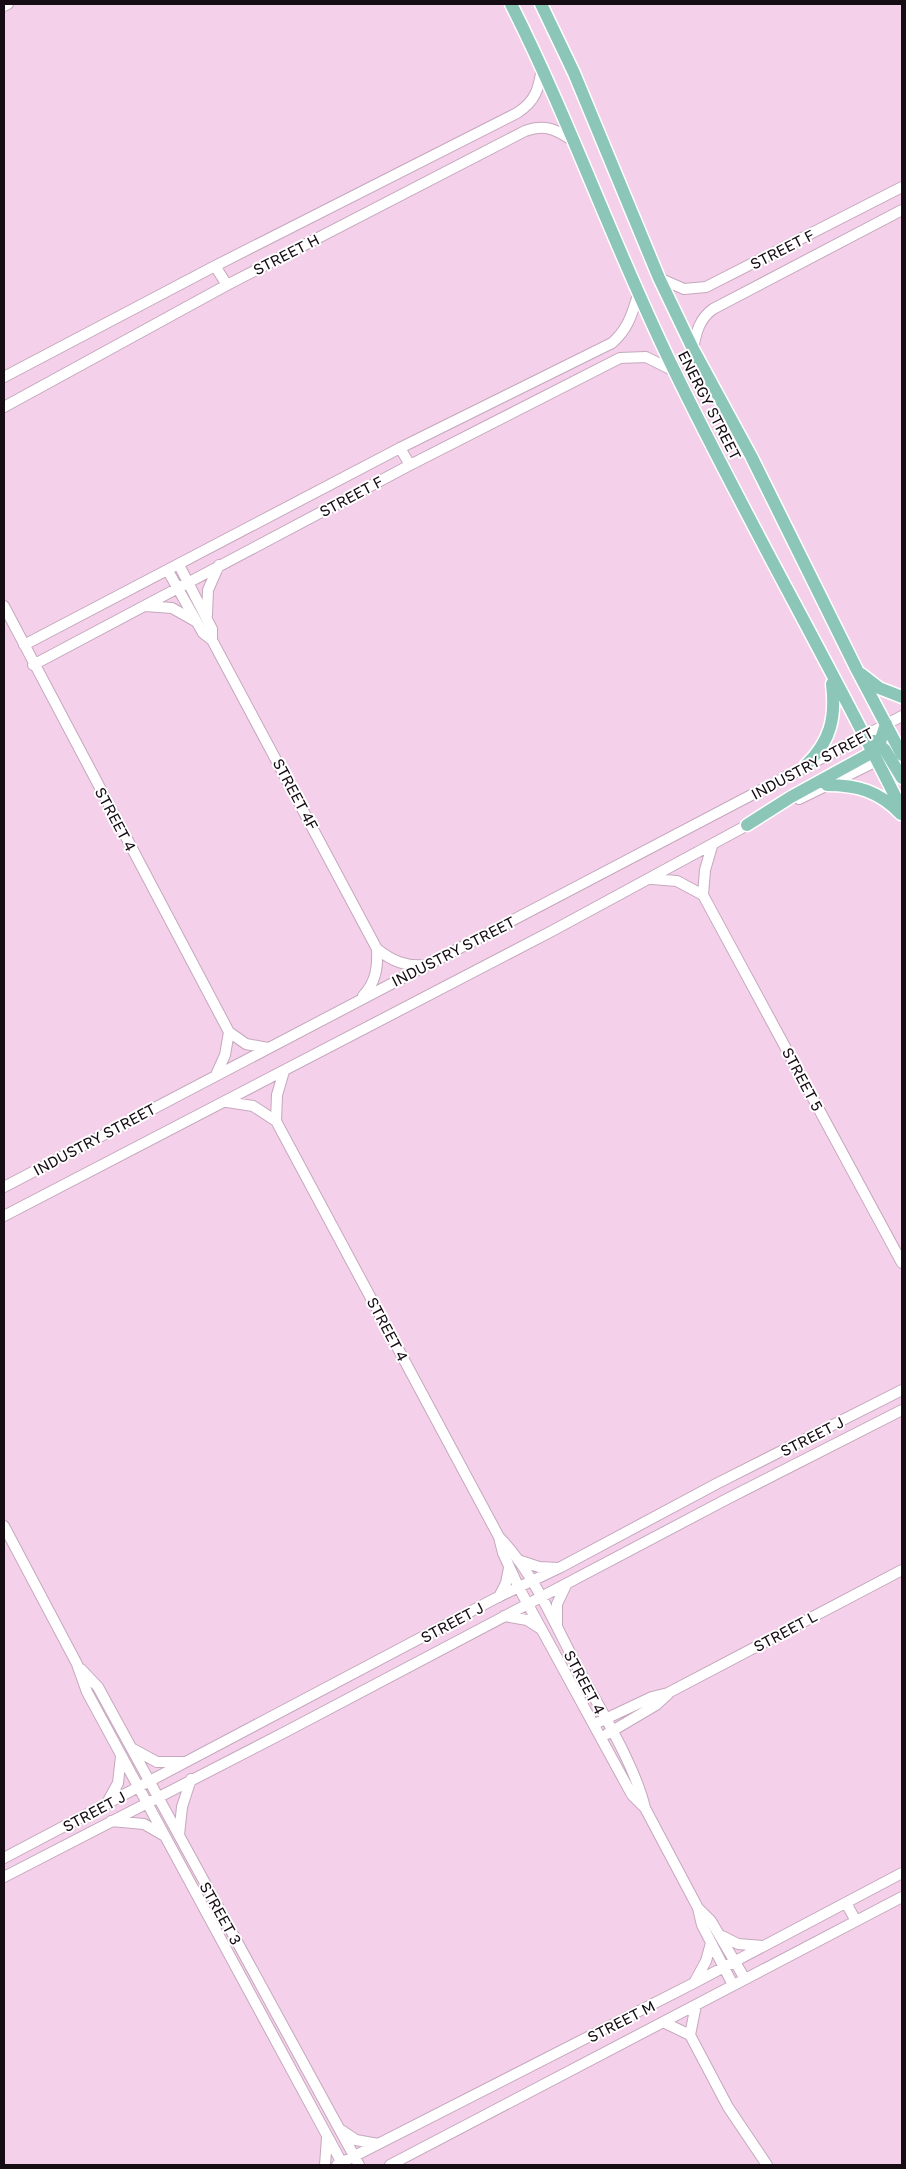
<svg xmlns="http://www.w3.org/2000/svg" width="906" height="2169" font-family="'Golos Text',sans-serif">
<rect width="100%" height="100%" fill="#fcddf3"/>
<!-- built -->
<path fill="#f5d0ea" d="M4 4H902V2165H4Z"/>
<g fill="none" stroke-linecap="round" stroke-linejoin="round">
<defs>
<path id="minor" d="M4 6 8 4
M215 266 227 285
M659 278 684 289 706 287 902 187
M693 349C696 333 699 319 713 309L902 210
M4 377 215 266 517 113C536 101 539 88 542 67
M4 407 227 285 525 131C545 124 556 129 573 141
M400 448 410 465
M179 565 212 629V640
M168 571 203 633 212 640 377 949C378 967 376 982 363 996
M4 606 229 1032 246 1044 268 1048
M145 606 172 608 195 621
M207 615 208 590 219 565
M24 645 400 448 612 343C628 329 632 314 638 295
M33 665 410 465 620 358 646 357 674 371
M799 799 883 758
M652 879 677 881 703 895 902 1263
M703 895 705 870 712 846
M377 949C392 961 406 967 426 965
M284 1071 277 1095 276 1121 499 1537 503 1553 519 1588 632 1795 645 1808
M216 1075 225 1055 229 1032
M227 1102 253 1106 276 1121
M4 1187 902 716
M4 1216 552 931 753 822
M4 1526 77 1664 87 1692 343 2165
M500 1538C534 1573 555 1625 578 1668 600 1709 635 1765 645 1808L698 1908 702 1925 733 1985
M518 1560 539 1567 558 1568
M499 1597 506 1583 509 1568
M504 1616 527 1620 541 1629
M557 1626V1604L566 1585
M81 1669 98 1687 359 2165
M599 1722 652 1697 668 1693 902 1570
M607 1734 656 1705 668 1694
M133 1749 157 1762H183
M107 1803 118 1783 121 1756
M111 1821 144 1824 163 1835
M179 1835 182 1807 191 1779
M4 1858 498 1597 561 1567 718 1483 902 1390
M4 1877 289 1730 727 1499 902 1410
M846 1903 856 1921
M698 1908 711 1921 745 1979
M722 1936 738 1944 763 1946
M694 1983 706 1961 711 1943
M663 2022 690 2035 728 2107 767 2165
M690 2035 696 2005
M341 2130 356 2140 378 2144
M325 2165 327 2138
M337 2165 692 1984 902 1873
M390 2165 902 1897"/>
<path id="major" d="M511 4C571 123 615 250 674 370 746 519 829 662 902 810
M541 4 574 73 659 278 693 349 751 456 857 670 902 755
M861 674 879 688 902 697
M874 741 885 750 902 778
M806 765C831 741 836 717 832 684
M827 785C857 785 879 791 901 814
M747 825 791 797 873 752 879 745 886 724"/>
</defs>
<!-- minor casing -->
<use href="#minor" stroke="#c5a8bd" stroke-width="12"/>
<!-- major casing -->
<use href="#major" stroke="#fff" stroke-width="15"/>
<!-- minor -->
<use href="#minor" stroke="#fff" stroke-width="10"/>
<!-- major -->
<use href="#major" stroke="#8bc6b8" stroke-width="12"/>
</g>
<g text-anchor="middle" dominant-baseline="central" stroke-width="4" stroke-linejoin="round" paint-order="stroke">
<!-- street labels -->
<g font-size="15" fill="#160c14" stroke="#fff">
<text transform="translate(782 249) rotate(-27)">STREET F</text>
<text transform="translate(286 254) rotate(-27)">STREET H</text>
<text transform="translate(710 405) rotate(63)">ENERGY STREET</text>
<text transform="translate(351 496) rotate(-28)">STREET F</text>
<text transform="translate(812 763) rotate(-28)">INDUSTRY STREET</text>
<text transform="translate(296 794) rotate(62)">STREET 4F</text>
<text transform="translate(116 819) rotate(62)">STREET 4</text>
<text transform="translate(453 951) rotate(-27)">INDUSTRY STREET</text>
<text transform="translate(803 1079) rotate(62)">STREET 5</text>
<text transform="translate(94 1139) rotate(-28)">INDUSTRY STREET</text>
<text transform="translate(388 1329) rotate(62)">STREET 4</text>
<text transform="translate(812 1436) rotate(-27)">STREET J</text>
<text transform="translate(452 1622) rotate(-28)">STREET J</text>
<text transform="translate(785 1631) rotate(-28)">STREET L</text>
<text transform="translate(585 1682) rotate(62)">STREET 4</text>
<text transform="translate(94 1811) rotate(-28)">STREET J</text>
<text transform="translate(221 1913) rotate(61)">STREET 3</text>
<text transform="translate(621 2021) rotate(-27)">STREET M</text>
</g>
</g>
<!-- border -->
<rect width="906" height="2169" fill="none" stroke="#160c14" stroke-width="10"/>
</svg>
